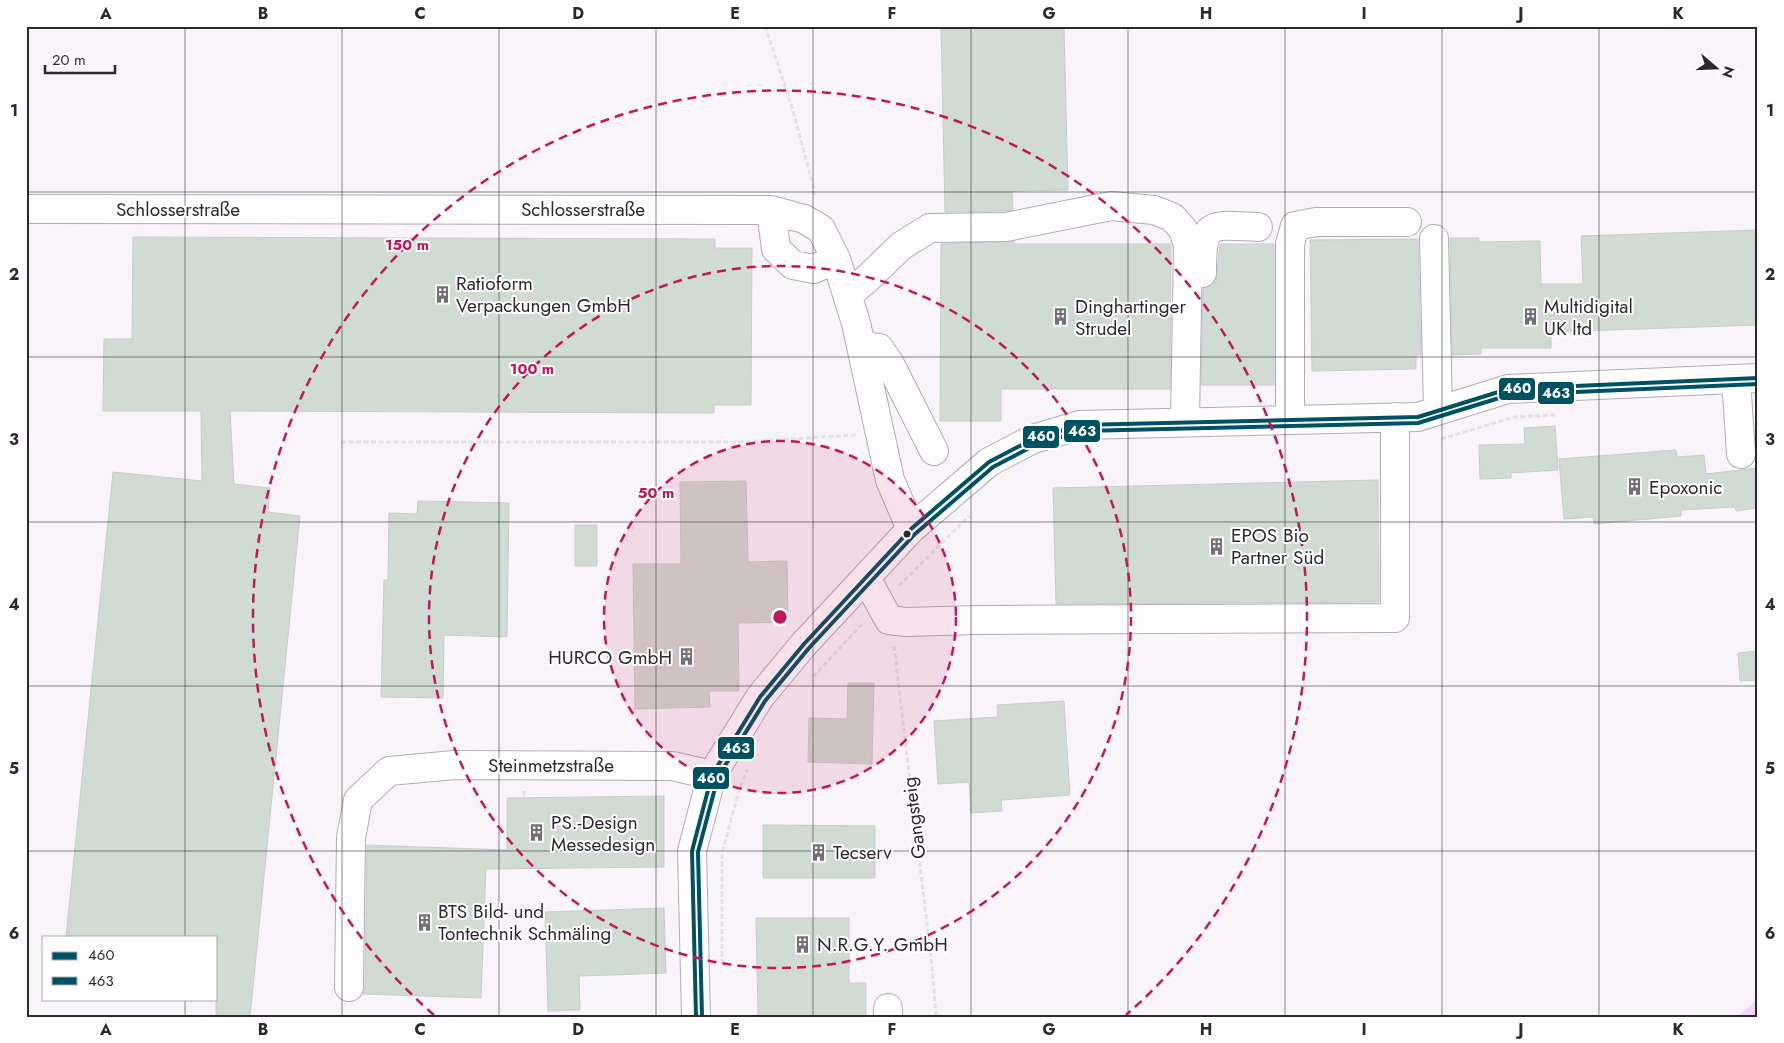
<svg xmlns="http://www.w3.org/2000/svg" width="1784" height="1043" font-family="Jost,sans-serif">
<rect width="100%" height="100%" fill="#f8f4fa"/>
<!-- green -->
<path fill="#f0d5fc" d="M1758 995V1017H1737L1752 1004Z"/>
<!-- building -->
<path fill="#d0dbd1" stroke="#cacccb" d="M941 26H1064L1068 190 1012 191 1013 210 1004 211 945 212Z
M1758 230V325L1551 332V348H1481V354L1452 355 1450 238H1479V242L1540 241 1541 284H1583L1581 236Z
M133 237 715 239V248H752L751 405H714V413L230 411 234 484 270 488 268 512 300 516 250 1017H216V937H66L113 472 202 481 201 411H103L104 339H132Z
M1418 239 1421 355H1416V369L1312 371 1310 240Z
M1014 241V244H1171L1170 389H1001V421H940L941 244Z
M1220 244H1274V385H1201L1203 288 1210 286 1216 281Z
M1555 426 1558 470 1511 473V478L1480 479 1479 445 1525 444 1524 428Z
M1676 450 1677 457 1704 455 1706 474 1758 468V508L1736 511 1735 507 1681 510V516L1594 524 1593 517 1564 519 1559 459Z
M1378 480 1379 602 1056 604 1053 488Z
M746 481 748 562 787 561 788 622 738 623 739 691H709L710 707 635 709 633 564H681L680 482Z
M418 501 509 503 507 637 444 635 443 698 381 697 384 580H388L389 513 417 514Z
M575 525H597V566H575Z
M1758 651V680L1740 681 1738 653Z
M848 683H874L872 764 808 762 809 718 847 719Z
M1064 701 1070 795 1001 800 1002 811 971 813 969 782 938 784 934 721 998 717 997 705Z
M664 796V867L486 869 481 998 363 994 365 987 367 845 507 850V798Z
M763 825 875 826V878H763Z
M664 908 666 973 579 976 580 1010 548 1011 545 912Z
M756 918H849V983H866V1017H758Z"/>
<g fill="none" stroke-linecap="round" stroke-linejoin="round">
<defs>
<path id="minor" d="M26 209 771 210 804 219 821 229 836 259 856 323 890 480 911 529
M771 210 776 249 793 265 814 269 836 259
M1434 239 1438 410
M1202 273C1202 219 1210 225 1258 227
M848 295 867 279 901 246 930 228 1006 227 1111 206 1154 210 1172 217 1183 229 1188 245 1185 422
M861 346 879 348 890 364 934 451
M1736 379 1741 454
M1290 420V244L1295 226 1316 222H1407
M866 578 889 620 906 622 978 620 1395 618V417
M349 987 351 838 358 800 389 771 454 765 672 766 712 775
M696 1017 692 851 712 775 760 697 804 644 911 529 989 462 1033 439 1080 425 1418 417 1508 389 1758 378
M888 1017V1008"/>
</defs>
<!-- minor casing -->
<use href="#minor" stroke="#b2adb4" stroke-width="30"/>
<!-- path -->
<path stroke="#e3e1e4" stroke-width="3" stroke-dasharray="5 2.5" stroke-linecap="butt" d="M765 26 792 107 814 189V196
M1441 439 1514 417 1556 415
M341 442H740L856 435
M899 586 969 516
M894 646 932 966 936 1017
M813 677 863 623
M524 791V798
M722 964V854L731 819 741 784 748 769"/>
<!-- minor -->
<use href="#minor" stroke="#fefdfe" stroke-width="28"/>
<defs>
<path id="bus-1" d="M696 1017 692 851 712 775 760 697 804 644 911 529 989 462 1033 439 1080 425 1418 417 1508 389 1758 378"/>
<path id="bus-2" d="M702 1017 698 852 718 777 765 701 809 648 915 534 993 467 1035 445 1081 431 1418 423 1509 395 1758 384"/>
</defs>
<!-- bus-1 casing -->
<use href="#bus-1" stroke="#fff" stroke-width="8"/>
<!-- bus-2 casing -->
<use href="#bus-2" stroke="#fff" stroke-width="8"/>
<!-- bus-1 -->
<use href="#bus-1" stroke="#005262" stroke-width="4"/>
<!-- bus-2 -->
<use href="#bus-2" stroke="#005262" stroke-width="4"/>
</g>
<!-- grid -->
<path fill="none" stroke="#2e2731" stroke-width="1" stroke-opacity="0.55" d="M185 26V937M342 26V1017M499 26V1017M656 26V1017M813 26V1017M971 26V1017M1128 26V1017M1285 26V1017M1442 26V1017M1599 26V1017M26 192H1758M26 357H1758M26 522H1758M26 686H1758M26 851H1758M185 999V1017"/>
<!-- distance rings -->
<circle cx="780" cy="617" r="176" fill="#c2185b" fill-opacity=".12"/>
<g fill="none" stroke="#c2185b" stroke-width="2.5" stroke-dasharray="9 6">
<circle cx="780" cy="617" r="176"/>
<circle cx="780" cy="617" r="351"/>
<path d="M434 1015A527 527 0 1 1 1126 1015"/>
</g>
<!-- icons -->
<defs>
<symbol id="building-bare" viewBox="-9 -9 18 18"><path d="M-4-6H4V6H1V3H-1V6H-4ZM-2.5-4.3h1.7v1.8h-1.7ZM.8-4.3h1.7v1.8H.8ZM-2.5-1h1.7V.8h-1.7ZM.8-1h1.7V.8H.8Z" fill="#756f77" stroke="#fff" stroke-width="2.5" paint-order="stroke"/></symbol>
</defs>
<g fill-rule="evenodd">
<use href="#building-bare" x="430" y="282" width="25" height="25"/>
<use href="#building-bare" x="1048" y="304" width="25" height="25"/>
<use href="#building-bare" x="1518" y="304" width="25" height="25"/>
<use href="#building-bare" x="1622" y="474" width="25" height="25"/>
<use href="#building-bare" x="1204" y="534" width="25" height="25"/>
<use href="#building-bare" x="674" y="644" width="25" height="25"/>
<use href="#building-bare" x="524" y="820" width="25" height="25"/>
<use href="#building-bare" x="806" y="840" width="25" height="25"/>
<use href="#building-bare" x="412" y="910" width="25" height="25"/>
<use href="#building-bare" x="790" y="932" width="25" height="25"/>
</g>
<!-- markers -->
<circle fill="#2e2731" stroke="#fff" stroke-width="2" cx="907" cy="534" r="4.5"/>
<g text-anchor="middle" dominant-baseline="central" stroke-width="4" stroke-linejoin="round" paint-order="stroke">
<!-- street labels -->
<g font-size="19" fill="#2e2731" stroke="#fff">
<text x="178" y="209">Schlosserstraße</text>
<text x="583" y="209">Schlosserstraße</text>
<text x="551" y="765">Steinmetzstraße</text>
<text transform="translate(914 818) rotate(-97)">Gangsteig</text>
</g>
<!-- poi labels -->
<g font-size="19" fill="#2e2731" stroke="#fff" text-anchor="start">
<text x="456" y="283">Ratioform<tspan x="456" dy="22">Verpackungen GmbH</tspan></text>
<text x="1075" y="306">Dinghartinger<tspan x="1075" dy="22">Strudel</tspan></text>
<text x="1544" y="306">Multidigital<tspan x="1544" dy="22">UK ltd</tspan></text>
<text x="1649" y="487">Epoxonic</text>
<text x="1231" y="535">EPOS Bio<tspan x="1231" dy="22">Partner Süd</tspan></text>
<text x="672" y="657" text-anchor="end">HURCO GmbH</text>
<text x="551" y="822">PS.-Design<tspan x="551" dy="22">Messedesign</tspan></text>
<text x="833" y="852">Tecserv</text>
<text x="438" y="911">BTS Bild- und<tspan x="438" dy="22">Tontechnik Schmäling</tspan></text>
<text x="817" y="944">N.R.G.Y. GmbH</text>
</g>
</g>
<circle cx="780" cy="617" r="8" fill="#c2185b" stroke="#fff" stroke-width="2.5"/>
<g font-size="15" text-anchor="middle" font-weight="bold" fill="#c2185b" stroke="#fff" stroke-width="4" stroke-linejoin="round" paint-order="stroke">
<text x="407" y="250">150 m</text>
<text x="532" y="374">100 m</text>
<text x="656" y="498">50 m</text>
</g>
<g stroke="#fff" stroke-width="2">
<rect x="1498" y="377" width="38" height="24" rx="5" fill="#005262"/>
<rect x="1537" y="381" width="38" height="24" rx="5" fill="#005262"/>
<rect x="1063" y="419" width="38" height="24" rx="5" fill="#005262"/>
<rect x="1022" y="425" width="38" height="24" rx="5" fill="#005262"/>
<rect x="717" y="736" width="38" height="24" rx="5" fill="#005262"/>
<rect x="692" y="766" width="38" height="24" rx="5" fill="#005262"/>
</g>
<g font-size="14" text-anchor="middle" font-weight="bold" fill="#fff">
<text x="1517" y="393">460</text>
<text x="1556" y="398">463</text>
<text x="1082" y="436">463</text>
<text x="1041" y="441">460</text>
<text x="736" y="753">463</text>
<text x="711" y="783">460</text>
</g>
<!-- border -->
<rect width="1784" height="1043" fill="none" stroke="#ffffff" stroke-width="55"/>
<!-- legend -->
<rect x="42" y="936" width="175" height="65" fill="#ffffff" stroke="#aba9ad"/>
<rect x="52" y="952" width="25" height="8" fill="#005262" stroke="#aba9ad"/>
<text x="88" y="960" font-size="15" fill="#2e2731">460</text>
<rect x="52" y="977" width="25" height="8" fill="#005262" stroke="#aba9ad"/>
<text x="88" y="986" font-size="15" fill="#2e2731">463</text>
<!-- north arrow -->
<g transform="translate(1716 68) rotate(109)" stroke="#ffffff" stroke-width="4" paint-order="stroke">
<path d="M0-4L9 19L0 12L-9 19Z" fill="#2e2731"/>
<text y="-8" font-size="14" font-weight="bold" text-anchor="middle" fill="#2e2731">N</text>
</g>
<!-- scale -->
<path d="M45 65v8h70v-8" fill="none" stroke="#2e2731" stroke-width="2.5"/>
<text x="52" y="65" font-size="15" fill="#2e2731" stroke="#ffffff" stroke-width="4" paint-order="stroke">20 m</text>
<rect x="28" y="28" width="1728" height="988" fill="none" stroke="#2e2731" stroke-width="2"/>
<g font-size="16" text-anchor="middle" font-weight="bold" fill="#2e2731">
<text x="106" y="19">A</text>
<text x="263" y="19">B</text>
<text x="420" y="19">C</text>
<text x="578" y="19">D</text>
<text x="735" y="19">E</text>
<text x="892" y="19">F</text>
<text x="1049" y="19">G</text>
<text x="1206" y="19">H</text>
<text x="1364" y="19">I</text>
<text x="1521" y="19">J</text>
<text x="1678" y="19">K</text>
<text x="14" y="116">1</text>
<text x="1770" y="116">1</text>
<text x="14" y="280">2</text>
<text x="1770" y="280">2</text>
<text x="14" y="445">3</text>
<text x="1770" y="445">3</text>
<text x="14" y="610">4</text>
<text x="1770" y="610">4</text>
<text x="14" y="774">5</text>
<text x="1770" y="774">5</text>
<text x="14" y="939">6</text>
<text x="1770" y="939">6</text>
<text x="106" y="1035">A</text>
<text x="263" y="1035">B</text>
<text x="420" y="1035">C</text>
<text x="578" y="1035">D</text>
<text x="735" y="1035">E</text>
<text x="892" y="1035">F</text>
<text x="1049" y="1035">G</text>
<text x="1206" y="1035">H</text>
<text x="1364" y="1035">I</text>
<text x="1521" y="1035">J</text>
<text x="1678" y="1035">K</text>
</g>
</svg>
